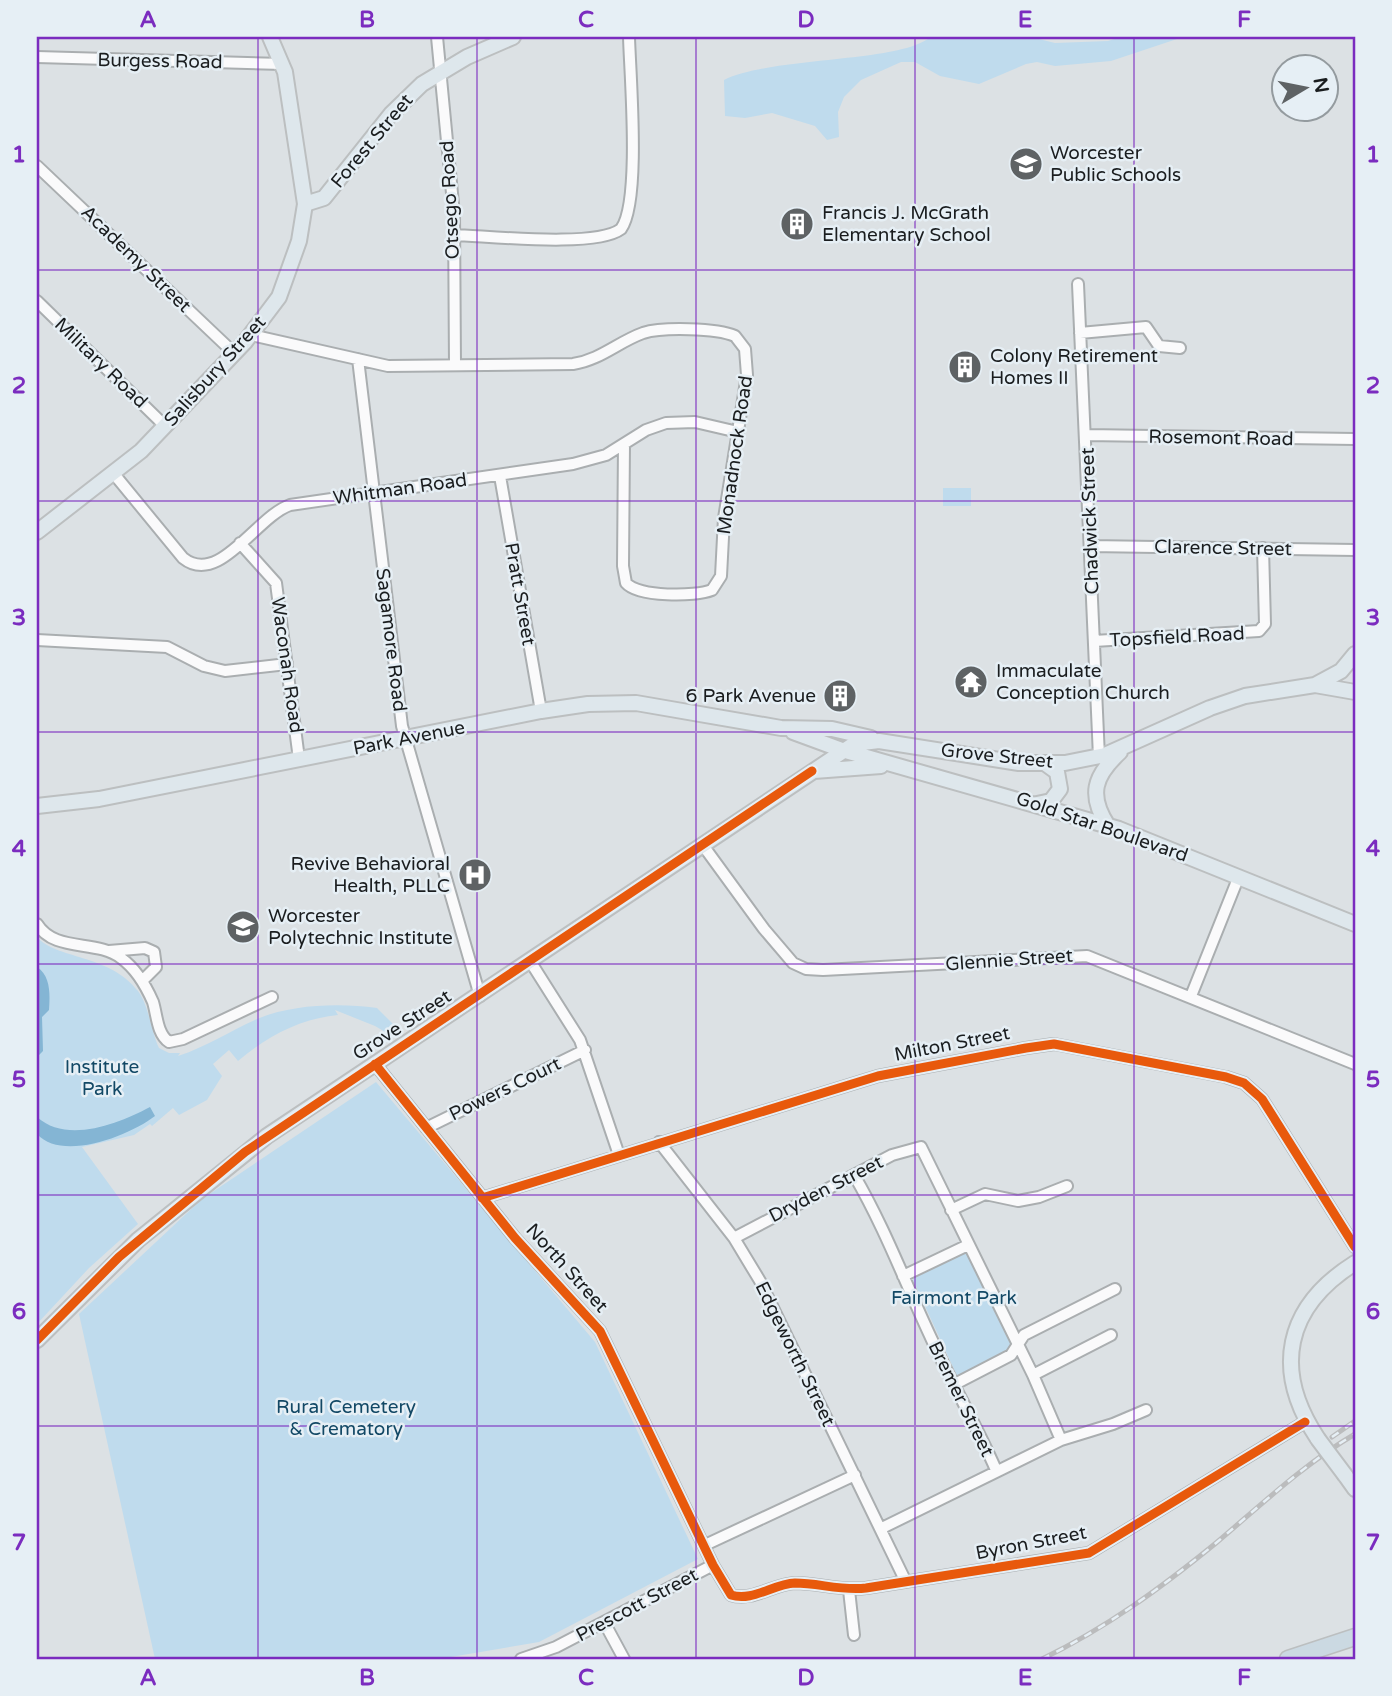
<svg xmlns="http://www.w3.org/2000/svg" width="1392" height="1696" font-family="'Varela Round',sans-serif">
<rect width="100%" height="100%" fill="#dce1e4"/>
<!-- green -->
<path fill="#bfdbed" d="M930 37H1031L1055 43 1108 41 1121 37H1183L1111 61 1055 66 1037 62 1026 64 979 84 940 76 915 62H901L861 80 844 97 838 112 839 137 827 140 815 126 772 113 745 118 725 116 724 80C773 56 901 63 930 37Z
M943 488H971V506H943Z
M37 937C55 959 110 954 138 991 149 1006 151 1031 159 1048L169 1053H180L178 1056C208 1046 230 1031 257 1019 293 1004 340 1003 377 1008L402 1033 394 1037 375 1026 335 1010 338 1015C299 1019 268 1036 238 1061L229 1050 213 1064 222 1076 207 1100 179 1115 173 1108 152 1126 150 1124 134 1135 82 1147 138 1224 89 1268 37 1324Z
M376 1082 595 1342 698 1559 539 1642 439 1659H155L79 1314 202 1199Z
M966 1252 1013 1349 958 1378 913 1280 915 1276Z"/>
<!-- water -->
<path fill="#84b5d4" d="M37 967C51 976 50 995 49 1010L42 1017 43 1051 37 1057Z
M150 1107 155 1116C129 1136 62 1162 37 1134V1117C67 1144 118 1124 150 1107Z"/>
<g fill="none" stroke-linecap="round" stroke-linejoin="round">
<defs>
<path id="minor" d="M437 37 454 214 455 365
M37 57 283 64
M37 166 234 353
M454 235C489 236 596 248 621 229 641 202 630 75 629 37
M1078 284 1099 757
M37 301 165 426
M1080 333 1146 327 1159 346 1180 348
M251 335 388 366 573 364C600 360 618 342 643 333 662 327 717 328 735 336L745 349 747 375 724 518 721 576 712 590C695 597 638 597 626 583L623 566 624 444
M358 359 402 726 480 996
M1086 435 1355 439
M114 474 183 558C219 587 256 517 290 505L573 464 606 455 646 430 666 423 695 422 738 432
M500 476 541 711
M240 543 276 583 299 759
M1090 546 1355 550
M37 640 167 647 204 666 225 671 287 664
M1094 641 1259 631 1265 624 1263 548
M702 844 764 929 793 963 806 969 823 970 1087 956 1355 1064
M37 924C55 953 96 939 121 958 135 968 146 986 153 1002 157 1015 157 1034 169 1042L183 1039 272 997
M109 951 145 948 154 952 156 967 142 981
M530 961 580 1040 619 1155
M1191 996 1239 876
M375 1064 515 1238 600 1331 713 1565 731 1595C752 1602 773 1584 795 1583 819 1583 841 1591 866 1588L1089 1553 1305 1422
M426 1128 585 1050
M659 1142 734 1238 760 1281 906 1582
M854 1175C885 1228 906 1285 932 1340 952 1384 977 1426 996 1470
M482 1198 878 1076 1026 1048 1054 1044 1226 1077 1244 1083 1262 1099 1355 1247
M951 1210 985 1194 1018 1201 1039 1197 1067 1186
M734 1238 892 1155 921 1147 1033 1375 1061 1440
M903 1276 968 1245
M1033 1375 1111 1335
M955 1384 1011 1355 1024 1335 1115 1289
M882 1528 1061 1440 1113 1424 1146 1410
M705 1545 855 1475
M849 1590 854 1635
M604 1622 624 1659
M521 1659 556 1647 713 1565"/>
<path id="major" d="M305 204 324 198 391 114 422 84 467 57 513 37
M37 532 141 451 245 342 279 297 299 241 305 204 285 72 270 37
M1315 685 1341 671 1355 654
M793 732 842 750 1119 829 1355 924
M814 771 881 766
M1037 804 1051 801 1060 789 1057 772 1046 764
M37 806 99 799 541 711 588 704 636 703 781 728 832 729 871 738
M1108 826C1088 795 1094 776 1120 752
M37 1340 138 1240 267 1136 854 744 879 741 1019 763H1065L1105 755 1210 708 1245 696 1315 685 1355 692
M1318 1439C1272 1370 1285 1307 1355 1263
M1345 1475 1355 1489"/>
<path id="highway" d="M1288 1659 1355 1637"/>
</defs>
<!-- minor casing -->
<use href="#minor" stroke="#aaaeb0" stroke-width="14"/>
<!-- major casing -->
<use href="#major" stroke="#bcbfc0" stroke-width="18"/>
<!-- highway casing -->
<use href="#highway" stroke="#bcbfc0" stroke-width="19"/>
<!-- minor -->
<use href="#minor" stroke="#fafafb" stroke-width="10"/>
<!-- major -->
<use href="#major" stroke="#dee7ec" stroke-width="14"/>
<!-- highway -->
<use href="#highway" stroke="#cbd9e2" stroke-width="16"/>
<defs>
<path id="rail" d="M1332 1437 1355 1421
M1042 1659C1106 1628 1161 1588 1216 1543 1261 1505 1304 1464 1355 1434"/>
</defs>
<!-- rail casing -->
<use href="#rail" stroke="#bbbcbd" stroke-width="5"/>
<!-- rail -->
<use href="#rail" stroke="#e6eff5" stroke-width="2.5" stroke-dasharray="8" stroke-linecap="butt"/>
<defs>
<path id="major-bridge" d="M1318 1439 1345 1475"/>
</defs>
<!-- major-bridge casing -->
<use href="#major-bridge" stroke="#bcbfc0" stroke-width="18" stroke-linecap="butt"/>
<!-- major-bridge -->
<use href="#major-bridge" stroke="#dee7ec" stroke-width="14"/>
<defs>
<path id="cycleway" d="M375 1064 515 1238 600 1331 713 1565 731 1595C752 1602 773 1584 795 1583 819 1583 841 1591 866 1588L1089 1553 1305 1422
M482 1198 878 1076 1026 1048 1054 1044 1226 1077 1244 1083 1262 1099 1355 1247
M37 1340 119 1257 245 1152 812 771"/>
</defs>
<!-- cycleway casing -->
<use href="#cycleway" stroke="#e6eff5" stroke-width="13"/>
<!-- cycleway -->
<use href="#cycleway" stroke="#e8590c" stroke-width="9"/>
</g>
<!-- grid -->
<path fill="none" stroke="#7b2cbf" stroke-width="2" stroke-opacity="0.55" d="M258 37V1659M477 37V1659M696 37V1659M915 37V1659M1134 37V1659M37 270H1355M37 501H1355M37 732H1355M37 964H1355M37 1195H1355M37 1426H1355"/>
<!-- icons -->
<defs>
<symbol id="school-disc" viewBox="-11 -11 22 22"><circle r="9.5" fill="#5e6264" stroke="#e6eff5"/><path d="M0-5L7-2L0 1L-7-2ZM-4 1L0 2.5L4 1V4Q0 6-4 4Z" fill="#fff"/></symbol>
<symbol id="building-disc" viewBox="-11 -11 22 22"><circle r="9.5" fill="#5e6264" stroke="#e6eff5"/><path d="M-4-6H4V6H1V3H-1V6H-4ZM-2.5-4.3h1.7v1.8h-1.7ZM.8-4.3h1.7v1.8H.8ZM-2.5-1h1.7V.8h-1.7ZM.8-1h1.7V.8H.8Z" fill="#fff"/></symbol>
<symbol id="temple-disc" viewBox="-11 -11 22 22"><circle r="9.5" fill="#5e6264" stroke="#e6eff5"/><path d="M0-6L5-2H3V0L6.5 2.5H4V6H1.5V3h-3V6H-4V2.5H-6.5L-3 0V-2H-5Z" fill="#fff"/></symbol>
<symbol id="hospital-disc" viewBox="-11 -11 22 22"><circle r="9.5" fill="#5e6264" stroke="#e6eff5"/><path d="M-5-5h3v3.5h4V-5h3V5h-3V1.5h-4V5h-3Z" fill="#fff"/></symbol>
<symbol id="university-disc" viewBox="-11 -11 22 22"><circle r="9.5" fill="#5e6264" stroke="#e6eff5"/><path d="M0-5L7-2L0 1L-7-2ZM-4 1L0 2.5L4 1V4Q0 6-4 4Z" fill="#fff"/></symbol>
</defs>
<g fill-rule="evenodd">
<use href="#school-disc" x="1007" y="145" width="38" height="38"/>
<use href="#building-disc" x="778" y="205" width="38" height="38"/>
<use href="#building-disc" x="946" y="348" width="38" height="38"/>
<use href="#temple-disc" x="952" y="663" width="38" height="38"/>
<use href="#building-disc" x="821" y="677" width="38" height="38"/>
<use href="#hospital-disc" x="456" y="856" width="38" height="38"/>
<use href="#university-disc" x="224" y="908" width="38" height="38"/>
</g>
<g text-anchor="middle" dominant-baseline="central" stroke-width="5" stroke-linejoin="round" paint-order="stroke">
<!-- street labels -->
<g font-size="19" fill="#1a1d1f" stroke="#e6eff5">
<text transform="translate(160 61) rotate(1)">Burgess Road</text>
<text transform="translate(372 141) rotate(-50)">Forest Street</text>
<text transform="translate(450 200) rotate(-93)">Otsego Road</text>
<text transform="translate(136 259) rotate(44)">Academy Street</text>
<text transform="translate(101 363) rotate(44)">Military Road</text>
<text transform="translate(215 371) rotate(-48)">Salisbury Street</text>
<text transform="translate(1221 438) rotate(1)">Rosemont Road</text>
<text transform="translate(735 455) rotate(-82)">Monadnock Road</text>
<text transform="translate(400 489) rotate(-8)">Whitman Road</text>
<text transform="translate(1090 521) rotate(-92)">Chadwick Street</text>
<text transform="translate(1223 548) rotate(1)">Clarence Street</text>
<text transform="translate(520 594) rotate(80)">Pratt Street</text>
<text transform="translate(1177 637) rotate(-3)">Topsfield Road</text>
<text transform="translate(391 640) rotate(83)">Sagamore Road</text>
<text transform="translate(287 665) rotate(82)">Waconah Road</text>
<text transform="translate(409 738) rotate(-11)">Park Avenue</text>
<text transform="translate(997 756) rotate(6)">Grove Street</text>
<text transform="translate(1102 827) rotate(19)">Gold Star Boulevard</text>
<text transform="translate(1009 960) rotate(-4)">Glennie Street</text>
<text transform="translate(402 1025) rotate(-33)">Grove Street</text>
<text transform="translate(952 1044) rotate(-11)">Milton Street</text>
<text transform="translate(505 1089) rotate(-26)">Powers Court</text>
<text transform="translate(826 1189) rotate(-27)">Dryden Street</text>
<text transform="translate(567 1268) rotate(48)">North Street</text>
<text transform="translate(795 1354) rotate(64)">Edgeworth Street</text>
<text transform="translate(961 1399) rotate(64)">Bremer Street</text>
<text transform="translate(1031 1543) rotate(-11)">Byron Street</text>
<text transform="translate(637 1605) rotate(-28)">Prescott Street</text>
</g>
<!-- poi labels -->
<g font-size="19" fill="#1a1d1f" stroke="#e6eff5" text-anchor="start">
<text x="1050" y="153">Worcester<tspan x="1050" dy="22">Public Schools</tspan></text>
<text x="822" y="213">Francis J. McGrath<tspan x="822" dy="22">Elementary School</tspan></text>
<text x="990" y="356">Colony Retirement<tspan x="990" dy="22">Homes II</tspan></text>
<text x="996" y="671">Immaculate<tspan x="996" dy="22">Conception Church</tspan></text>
<text x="816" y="696" text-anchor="end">6 Park Avenue</text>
<text x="450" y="864" text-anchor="end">Revive Behavioral<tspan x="450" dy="22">Health, PLLC</tspan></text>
<text x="268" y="916">Worcester<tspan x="268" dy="22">Polytechnic Institute</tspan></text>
</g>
<!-- park labels -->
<g font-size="19" fill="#124865" stroke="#e6eff5">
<text x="102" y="1067">Institute<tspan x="102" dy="22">Park</tspan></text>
<text x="954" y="1298">Fairmont Park</text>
<text x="346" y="1407">Rural Cemetery<tspan x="346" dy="22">&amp; Crematory</tspan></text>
</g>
</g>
<!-- border -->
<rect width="1392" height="1696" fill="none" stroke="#e6eff5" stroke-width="77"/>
<!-- north arrow -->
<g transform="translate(1305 88) rotate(80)"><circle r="33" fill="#e6eff5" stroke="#949b9f" stroke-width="2"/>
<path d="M0-5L12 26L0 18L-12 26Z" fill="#5e6264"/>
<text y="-10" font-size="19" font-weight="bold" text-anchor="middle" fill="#1a1d1f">N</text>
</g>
<rect x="38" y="38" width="1316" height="1620" fill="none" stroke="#7b2cbf" stroke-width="2.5"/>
<g font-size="23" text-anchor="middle" font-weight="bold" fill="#7b2cbf">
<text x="148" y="27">A</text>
<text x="367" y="27">B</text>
<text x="586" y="27">C</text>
<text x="806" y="27">D</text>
<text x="1025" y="27">E</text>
<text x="1244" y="27">F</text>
<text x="19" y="162">1</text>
<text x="1373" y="162">1</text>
<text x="19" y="393">2</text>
<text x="1373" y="393">2</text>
<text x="19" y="625">3</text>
<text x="1373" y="625">3</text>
<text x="19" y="856">4</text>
<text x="1373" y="856">4</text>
<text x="19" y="1087">5</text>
<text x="1373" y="1087">5</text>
<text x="19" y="1319">6</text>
<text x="1373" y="1319">6</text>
<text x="19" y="1550">7</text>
<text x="1373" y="1550">7</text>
<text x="148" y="1685">A</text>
<text x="367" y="1685">B</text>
<text x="586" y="1685">C</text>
<text x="806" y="1685">D</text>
<text x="1025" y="1685">E</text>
<text x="1244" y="1685">F</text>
</g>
</svg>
